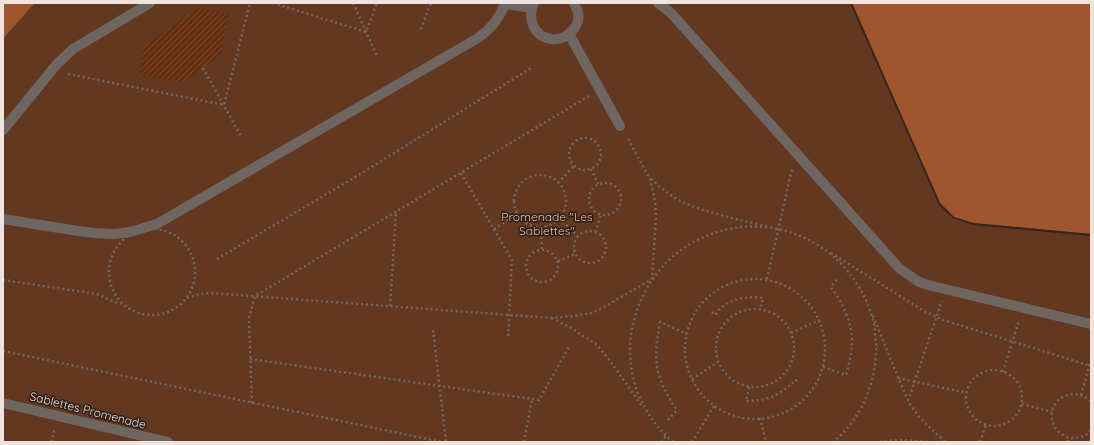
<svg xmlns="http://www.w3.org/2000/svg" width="1094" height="445" font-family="Quicksand,sans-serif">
<defs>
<pattern id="building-hatch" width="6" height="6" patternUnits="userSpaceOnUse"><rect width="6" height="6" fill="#652f10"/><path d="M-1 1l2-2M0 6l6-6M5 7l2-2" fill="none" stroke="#7b4d32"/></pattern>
</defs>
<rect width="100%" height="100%" fill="#35251d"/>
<!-- green -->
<path fill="#623821" d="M35 3H852L954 217 1091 234V442H3V39Z"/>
<!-- water -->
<path fill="#9f562e" d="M3 3H35L3 39Z
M852 3H1091V234L973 223 954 217 940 203Z"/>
<!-- pier -->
<path fill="#35251d" d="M850 3H852L940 203 954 217 973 223 1091 234V236L973 225 953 218 939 205Z"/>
<!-- building -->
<path fill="url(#building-hatch)" d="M198 8 228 14 221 54 184 82 140 75 144 46Z"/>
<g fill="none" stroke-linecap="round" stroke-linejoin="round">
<!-- path -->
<path stroke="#776962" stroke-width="2.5" stroke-dasharray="2 3" stroke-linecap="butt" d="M273 3 366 32 377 3
M353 3 377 56
M421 29 431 3
M203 68 242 138
M68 74 224 105 250 3
M569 154a16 16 0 1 1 32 0a16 16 0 1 1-32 0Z
M591 169 598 184
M461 173 512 260 508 336
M514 201a26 26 0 1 1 52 0a26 26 0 1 1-52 0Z
M651 179C660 187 669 195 680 201 706 213 741 220 769 227
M589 199a16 16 0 1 1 32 0a16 16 0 1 1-32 0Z
M558 183 574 166
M559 218 578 236
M541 227 542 250
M109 272a43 43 0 1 1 86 0a43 43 0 1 1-86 0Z
M494 229 517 214
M574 247a16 16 0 1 1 32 0a16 16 0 1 1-32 0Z
M595 232 601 215
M526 266a16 16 0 1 1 32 0a16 16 0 1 1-32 0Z
M831 253 924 311 943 320 1091 366
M217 259 362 173 531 68
M558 261 575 254
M767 279 792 169
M685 349a70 70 0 1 1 140 0a70 70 0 1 1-140 0Z
M3 280 97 294 112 301 121 304
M187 298 200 294 210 293 551 318 574 316 592 313 606 306 652 279 656 217 655 201 650 179 627 137
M390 306 396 212
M716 348a39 39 0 1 1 78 0a39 39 0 1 1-78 0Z
M712 312 715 315C717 312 719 309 722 307 732 298 750 296 763 298L760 309
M873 316 908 401 919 417 945 442
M552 318 573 329 597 345 608 358 642 406
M433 330 446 442
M791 333 819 320
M3 351 442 442
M250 359 539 400 570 345
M823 367 846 375C849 364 852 353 852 341 852 322 842 302 831 287L838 278
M966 398a28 28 0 1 1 56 0a28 28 0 1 1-56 0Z
M1003 372 1019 320
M898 378 967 393
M692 379 718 362
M749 387 746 401C771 400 778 396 796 380L798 383
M1081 395 1091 360
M908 401 942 301
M1091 401C1066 381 1039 410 1058 431 1062 435 1067 438 1072 438 1080 438 1086 436 1091 430
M252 403 249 318 255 296 589 96
M1022 404 1052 412
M760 418 766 442
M668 420 677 410C654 377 653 360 660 322L687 334
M51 442 55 428
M524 442 532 399
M661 442 666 436
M673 442C656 428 644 409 636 388 629 366 628 342 634 320 657 231 762 197 833 256 854 274 872 304 875 331 875 338 877 345 876 352 875 386 860 420 833 442
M692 442 714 406
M880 442 900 440 928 442
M980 442 986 425
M1068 442 1069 438"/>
<!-- minor -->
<path stroke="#6f6662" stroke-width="10" d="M534 3C527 18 533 36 551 39 566 41 581 27 578 12 577 9 575 6 574 3
M658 3 671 13 899 268 919 282 928 285 1091 324
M504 4 532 8
M569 34 620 126
M3 130 57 64 73 49 150 3
M3 219 78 231 95 233 115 234 130 232 157 224 478 38C491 29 500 18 505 3
M3 403 168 442"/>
</g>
<g text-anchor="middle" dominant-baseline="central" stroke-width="3" stroke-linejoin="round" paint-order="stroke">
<!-- park labels -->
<g font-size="12" fill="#f2c7b2" stroke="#2b1c14">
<text x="547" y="216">Promenade "Les<tspan x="547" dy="14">Sablettes"</tspan></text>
</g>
<!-- street labels -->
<g font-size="12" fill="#eee3de" stroke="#2b1c14">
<text transform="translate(88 410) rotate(14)">Sablettes Promenade</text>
</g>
</g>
<!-- border -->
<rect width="1094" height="445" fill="none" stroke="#eee3de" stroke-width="8"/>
</svg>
